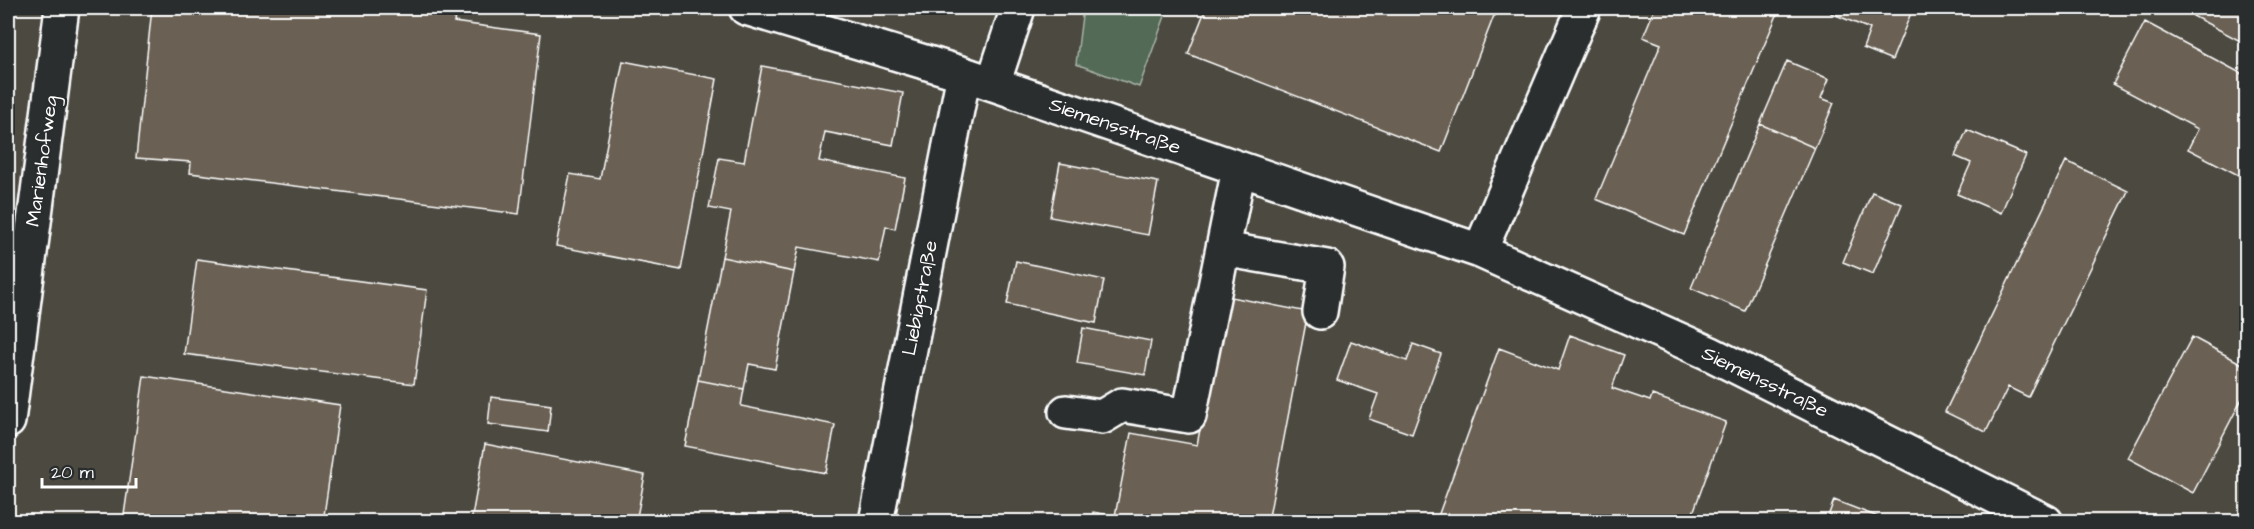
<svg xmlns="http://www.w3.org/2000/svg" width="2254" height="529" font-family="'Architects Daughter',sans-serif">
<rect width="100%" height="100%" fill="#3e3d39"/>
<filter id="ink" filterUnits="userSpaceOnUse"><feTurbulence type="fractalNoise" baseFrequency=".0167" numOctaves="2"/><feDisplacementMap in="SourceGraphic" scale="12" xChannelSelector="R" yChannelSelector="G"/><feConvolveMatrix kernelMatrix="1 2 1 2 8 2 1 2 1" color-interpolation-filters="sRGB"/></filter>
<g filter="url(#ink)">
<!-- built -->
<path fill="#4c4840" d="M8 8H2246V521H8Z"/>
<!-- green -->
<path fill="#536a56" stroke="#a9b4aa" stroke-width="1.5" d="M1083 8H1168L1139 87 1076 64Z"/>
<!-- building -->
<path fill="#6b6152" stroke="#fff" stroke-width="1.5" d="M152 8H457L454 22 541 34 519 214 190 173 191 162 136 158Z
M1206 8H1497L1441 152 1188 54Z
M1655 8H1780L1684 235 1596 199 1661 44 1643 37Z
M1833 8H1913L1892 60 1863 48 1870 29 1831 13Z
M2198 8H2246V44L2193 16Z
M2145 22 2246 76V179L2188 149 2198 129 2113 84Z
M623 61 717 79 681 270 556 246 570 174 600 179Z
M1787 61 1829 79 1821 98 1834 103 1815 148 1760 124Z
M762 66 903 93 893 145 825 132 819 161 905 178 895 229 886 226 879 262 799 247 794 272 722 257 731 212 709 208 719 158 744 162Z
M1760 124 1815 148 1745 311 1691 288Z
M1967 130 2026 155 2001 213 1957 194 1971 163 1955 156Z
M2066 161 2128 191 2028 397 2008 387 1986 432 1945 412Z
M1060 163 1158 182 1148 235 1050 217Z
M1872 192 1902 204 1873 274 1843 262Z
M722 257 794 272 775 369 749 364 744 389 698 380Z
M197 259 427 290 414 384 184 354Z
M1016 261 1104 280 1096 323 1007 304Z
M1226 296 1308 312 1268 522H1091L1093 512 1115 516 1131 433 1197 445Z
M1083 328 1151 341 1145 375 1077 363Z
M1570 335 1624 355 1612 388 1650 401 1652 395 1726 422 1693 513 1717 522H1436L1499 348 1558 370Z
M2192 337 2246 366V391L2193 493 2128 458Z
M1351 341 1407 361 1413 344 1441 354 1412 434 1369 419 1378 394 1337 380Z
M144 376 340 405 323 522H123Z
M698 380 744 389 741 406 835 425 826 473 685 446Z
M491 397 551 405 548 432 488 424Z
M485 444 645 475 636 522H471Z
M1834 500 1891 522H1826Z"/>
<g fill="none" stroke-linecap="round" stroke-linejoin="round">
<defs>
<path id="minor" d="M746 8 964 74 1480 251 1709 353 2046 522
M993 84 1018 8
M1223 249 1327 267 1320 312
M1480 251 1584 8
M1066 412 1102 417 1122 405 1189 416 1239 169
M8 421 62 8
M876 522 964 74"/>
</defs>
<!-- minor casing -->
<use href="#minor" stroke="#fff" stroke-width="38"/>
<!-- minor -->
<use href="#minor" stroke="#2a2d2e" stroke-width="33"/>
</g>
</g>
<g text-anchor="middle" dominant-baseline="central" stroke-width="4.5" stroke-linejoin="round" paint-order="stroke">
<!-- street labels -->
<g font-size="20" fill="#fff" stroke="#2a2d2e">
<text transform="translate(1115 126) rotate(19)">Siemensstraße</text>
<text transform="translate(42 161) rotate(-82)">Marienhofweg</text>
<text transform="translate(920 298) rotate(-79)">Liebigstraße</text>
<text transform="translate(1765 382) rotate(26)">Siemensstraße</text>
</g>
</g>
<!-- margin -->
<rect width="2254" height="529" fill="none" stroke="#2a2d2e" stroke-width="30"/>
<rect x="15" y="15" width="2224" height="499" fill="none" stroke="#fff" stroke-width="2" filter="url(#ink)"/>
<!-- scale -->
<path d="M42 478v9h94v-9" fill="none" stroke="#ffffff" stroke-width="3"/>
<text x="51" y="478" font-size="18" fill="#ffffff" stroke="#2a2d2e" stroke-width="4.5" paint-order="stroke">20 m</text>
</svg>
